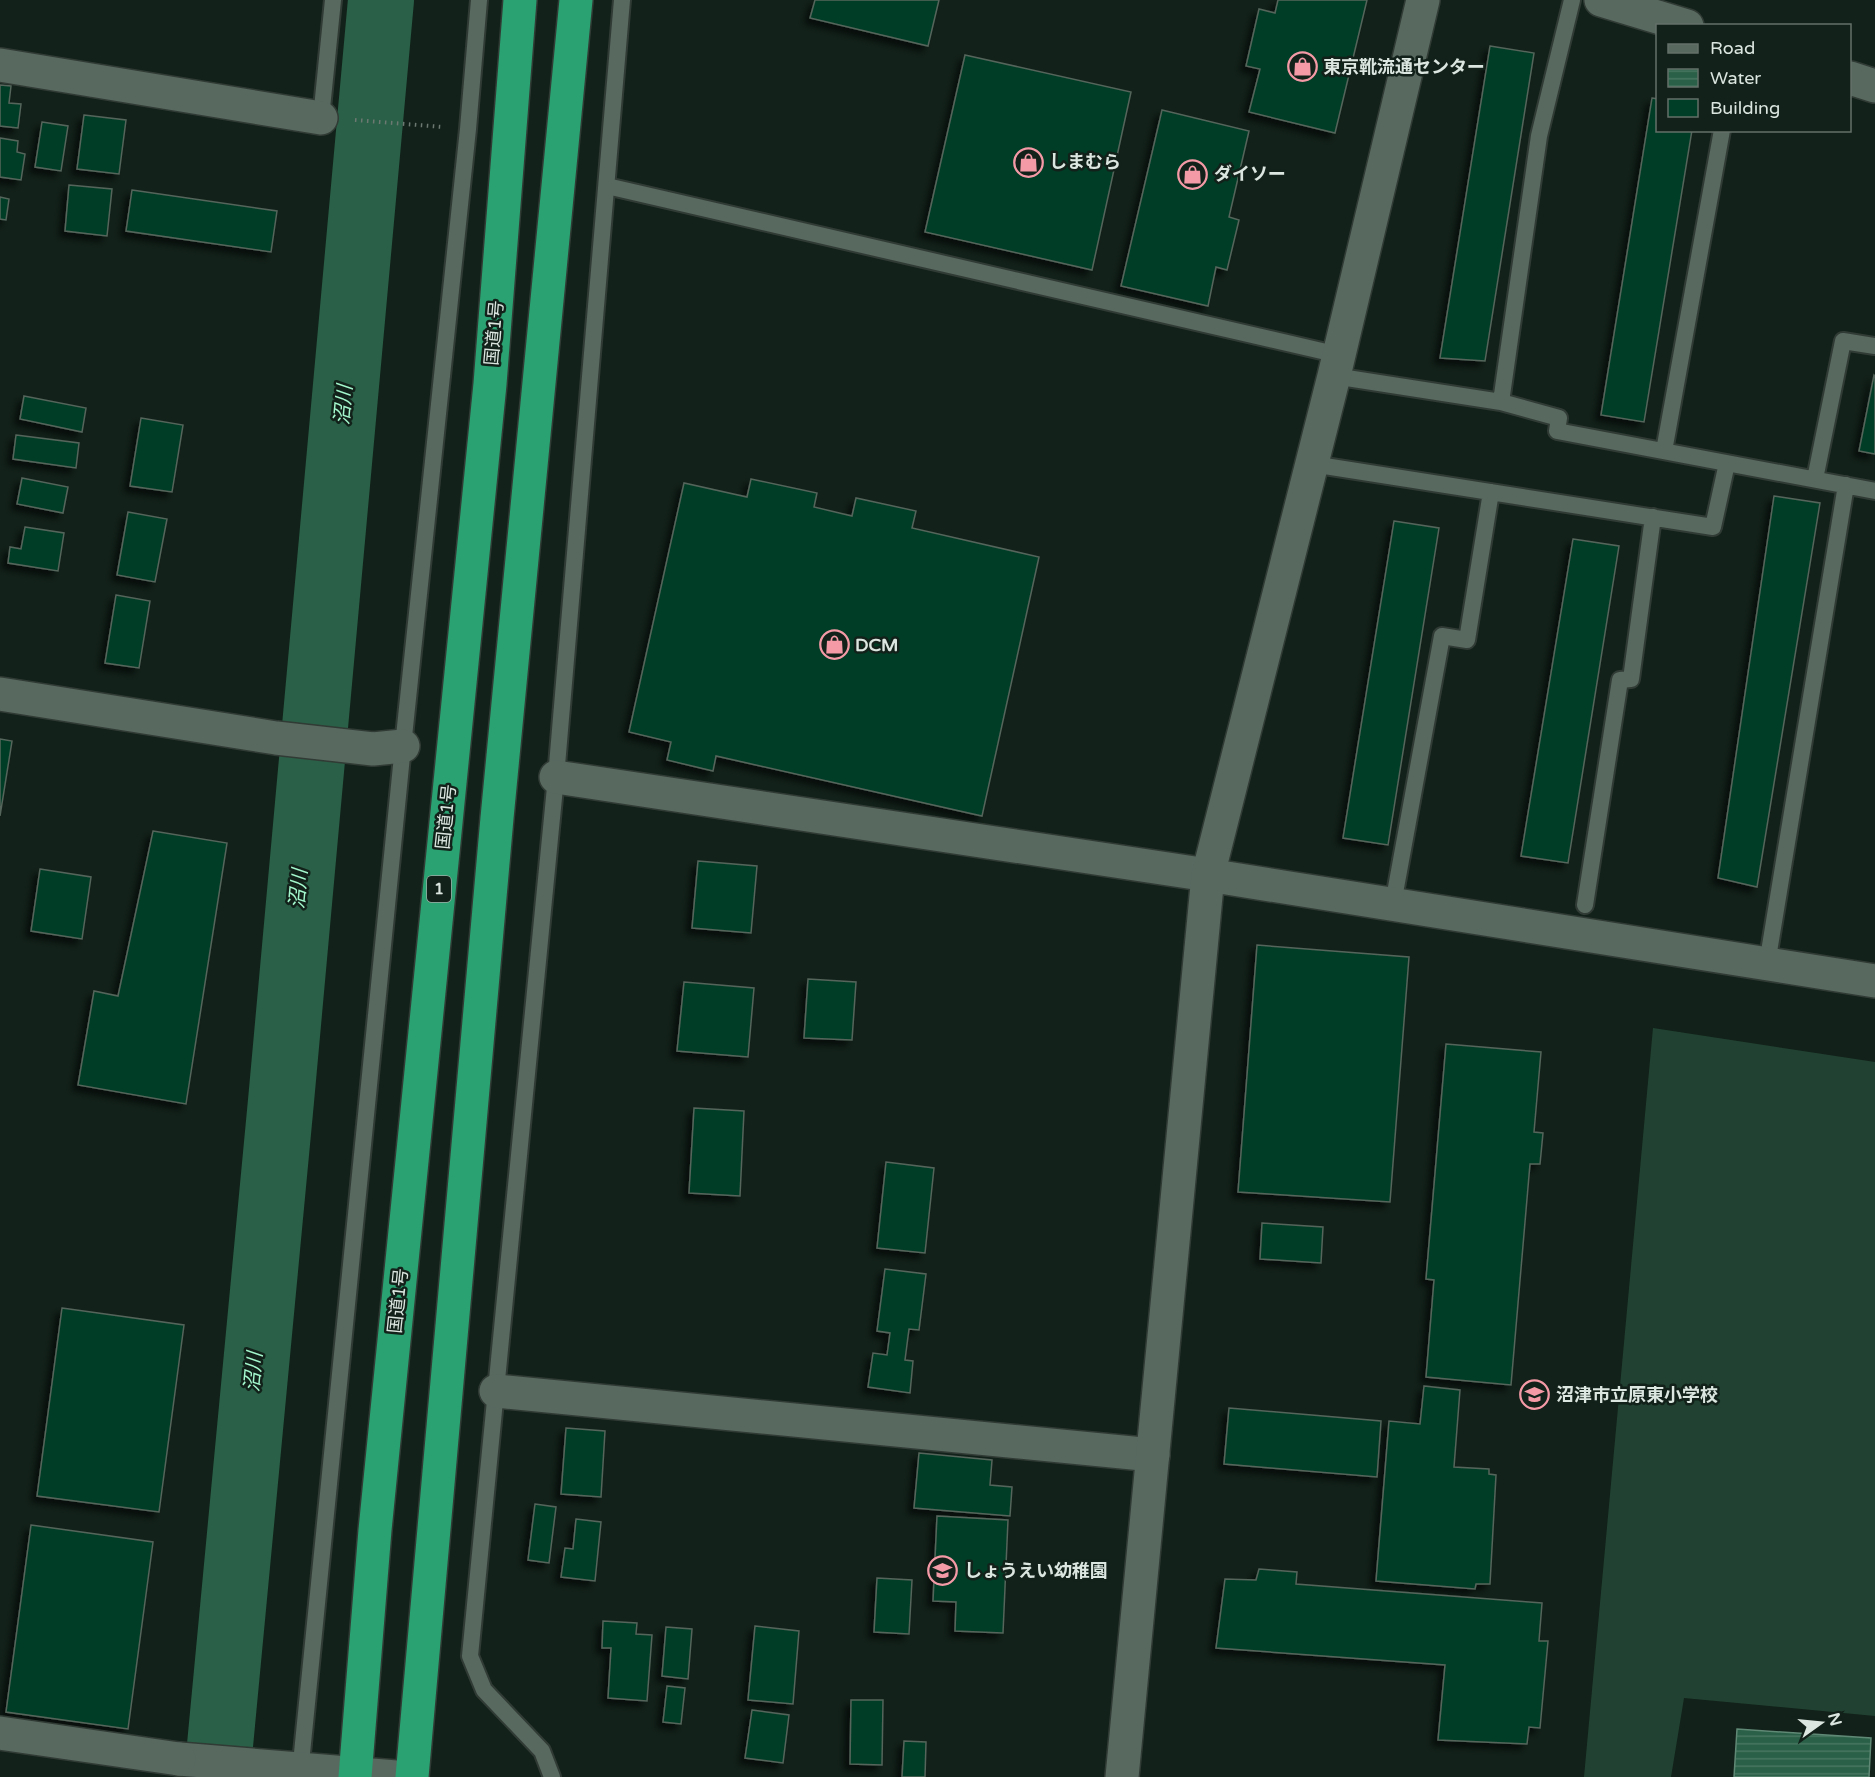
<svg xmlns="http://www.w3.org/2000/svg" width="1875" height="1777" font-family="'Varela Round','Noto Sans JP',sans-serif">
<defs>
<pattern id="water-rules" width="6" height="5" patternUnits="userSpaceOnUse" patternTransform="scale(1.5)"><rect width="6" height="5" fill="#2a6047"/><path d="M0 2.5h6" fill="none" stroke="#487761"/></pattern>
<filter id="shadow"><feDropShadow dx="-5.5" dy="5.5" stdDeviation="3" flood-color="#0009"/></filter>
</defs>
<rect width="100%" height="100%" fill="#12211a"/>
<!-- pitch -->
<path fill="#214232" d="M1653 1028 1875 1062V1716L1684 1698 1671 1777H1584Z"/>
<!-- water -->
<path fill="url(#water-rules)" stroke="#5f8875" stroke-width="1.5" d="M1737 1729 1871 1738 1869 1777H1734Z"/>
<g fill="none" stroke-linecap="round" stroke-linejoin="round">
<!-- river -->
<path stroke="#2a6047" stroke-width="66" d="M217 1777 281 1101 381 0"/>
</g>
<!-- building -->
<path fill="#003e27" stroke="#54655b" stroke-width="1.5" filter="url(#shadow)" d="M815 0H939L928 46 810 18Z
M1278 0H1367L1335 133 1249 112 1260 69 1246 66 1259 9 1275 13Z
M1490 46 1534 53 1485 361 1440 358Z
M965 55 1131 92 1092 270 925 232Z
M0 85 11 86 9 103 21 104 18 128 0 126Z
M1652 98 1658 99V130H1692L1644 422 1601 415Z
M1162 110 1249 131 1229 217 1239 220 1227 270 1216 267 1208 306 1121 286Z
M84 115 126 120 119 174 77 169Z
M42 122 68 126 61 171 35 167Z
M0 138 18 141 17 152 25 154 21 180 0 177Z
M69 185 112 189 107 236 65 231Z
M132 190 277 211 271 252 126 231Z
M0 197 9 199 6 220 0 219Z
M1874 375 1875 376V454L1859 451Z
M24 396 86 408 82 432 20 419Z
M141 418 183 425 172 492 130 486Z
M16 435 79 443 76 468 13 459Z
M22 478 68 487 63 513 17 504Z
M751 479 817 493 814 507 852 516 856 498 916 511 912 528 1039 557 982 816 716 756 713 771 667 760 671 742 629 732 684 483 747 497Z
M1774 496 1820 503 1757 887 1718 878Z
M128 512 167 519 155 582 117 575Z
M1394 521 1439 528 1388 845 1343 838Z
M25 527 64 533 58 571 8 563 10 547 21 549Z
M1573 539 1619 546 1568 863 1521 856Z
M116 595 150 601 139 668 105 663Z
M0 739 12 741 0 816Z
M153 831 227 843 186 1104 78 1085 94 991 118 996Z
M698 861 757 866 751 933 692 928Z
M40 869 91 877 82 939 31 931Z
M1257 945 1409 957 1390 1202 1238 1192Z
M808 979 856 982 852 1040 804 1038Z
M684 982 754 988 748 1057 677 1051Z
M1446 1044 1541 1052 1534 1132 1543 1133 1540 1164H1530L1511 1385 1426 1377 1434 1280 1426 1279Z
M694 1108 744 1111 740 1196 689 1193Z
M886 1162 934 1168 925 1253 877 1248Z
M1262 1223 1323 1227 1321 1263 1260 1259Z
M885 1269 926 1274 919 1330 909 1329 905 1360 913 1361 910 1393 868 1387 873 1353 887 1355 890 1333 877 1331Z
M62 1308 184 1325 159 1512 37 1496Z
M1424 1386 1460 1390 1454 1467 1489 1469V1474L1496 1475 1490 1584H1476L1475 1589 1376 1581 1389 1421 1420 1424Z
M1229 1408 1381 1421 1377 1477 1224 1464Z
M566 1428 605 1431 601 1497 561 1494Z
M919 1453 992 1460 990 1485 1012 1487 1010 1516 914 1508Z
M535 1504 556 1507 549 1563 528 1560Z
M937 1516 1008 1520 1003 1633 955 1631 956 1602 933 1601Z
M576 1519 601 1522 595 1581 561 1577 565 1548 573 1549Z
M31 1525 153 1542 128 1729 6 1712Z
M1259 1569 1297 1572 1296 1584 1542 1603 1539 1641H1548L1540 1728 1529 1727 1527 1744 1438 1740 1445 1665 1216 1648 1225 1579 1256 1580Z
M877 1578 912 1580 909 1634 874 1632Z
M603 1621 637 1623 636 1634 652 1635 647 1701 608 1698 611 1648H602Z
M755 1626 799 1631 793 1704 748 1700Z
M666 1627 692 1629 688 1679 662 1676Z
M667 1686 685 1688 681 1724 663 1722Z
M851 1700H883L882 1765 850 1764Z
M752 1710 789 1715 783 1763 745 1758Z
M904 1741 926 1742 925 1777H902Z"/>
<g fill="none" stroke-linecap="round" stroke-linejoin="round">
<defs>
<path id="lane" d="M1572 0 1539 136 1501 402 1559 418 1557 431 1875 491
M321 118 333 0
M607 186 1339 355
M1334 376 1501 402
M1664 451 1722 130
M1312 464 1713 527 1727 463
M1815 479 1843 341 1875 346
M1393 904 1442 636 1467 640 1491 492
M1585 905 1620 680 1631 679 1653 517
M1767 964 1846 485
M300 1773 403 746 468 129 479 0
M552 1777 542 1751 484 1690 470 1656 556 777 622 0"/>
<path id="street" d="M0 65 321 118
M0 694 276 738 373 749 403 746
M556 777 1208 875
M496 1391 1153 1455
M179 1759 396 1777"/>
<path id="secondary" d="M1601 0 1687 26
M1850 78 1875 86
M1208 875 1875 981
M0 1733 179 1759
M1122 1777 1208 875 1334 376 1423 0"/>
<path id="highway" d="M355 1777 375 1530 490 384 520 0
M412 1777 497 818 576 0"/>
</defs>
<!-- lane casing -->
<use href="#lane" stroke="#313b35" stroke-width="20"/>
<!-- street casing -->
<use href="#street" stroke="#313b35" stroke-width="36"/>
<!-- secondary casing -->
<use href="#secondary" stroke="#313b35" stroke-width="36"/>
<!-- highway casing -->
<use href="#highway" stroke="#313b35" stroke-width="36"/>
<!-- path -->
<path stroke="#6c7972" stroke-width="4" stroke-dasharray="1.5 4.5" stroke-linecap="butt" d="M355 120 443 127"/>
<!-- lane -->
<use href="#lane" stroke="#586960" stroke-width="16"/>
<!-- street -->
<use href="#street" stroke="#586960" stroke-width="33"/>
<!-- secondary -->
<use href="#secondary" stroke="#586960" stroke-width="33"/>
<!-- highway -->
<use href="#highway" stroke="#2aa271" stroke-width="33"/>
</g>
<!-- icons -->
<defs>
<symbol id="shop-ring" viewBox="-11 -11 22 22"><circle r="9.5" fill="#12211a" stroke="#f49aa6" stroke-width="1.5"/><path d="M-5-2.5h2.3a2.7 3.5 0 0 1 5.4 0H5L5.5 6h-11ZM-1.5-2.5h3a1.5 2.3 0 0 0-3 0Z" fill="#f49aa6"/></symbol>
<symbol id="school-ring" viewBox="-11 -11 22 22"><circle r="9.5" fill="#12211a" stroke="#f49aa6" stroke-width="1.5"/><path d="M0-5L7-2L0 1L-7-2ZM-4 1L0 2.5L4 1V4Q0 6-4 4Z" fill="#f49aa6"/></symbol>
</defs>
<g fill-rule="evenodd">
<use href="#shop-ring" x="1286" y="50" width="33" height="33"/>
<use href="#shop-ring" x="1012" y="146" width="33" height="33"/>
<use href="#shop-ring" x="1176" y="158" width="33" height="33"/>
<use href="#shop-ring" x="818" y="628" width="33" height="33"/>
<use href="#school-ring" x="1518" y="1378" width="33" height="33"/>
<use href="#school-ring" x="926" y="1554" width="33" height="33"/>
</g>
<g text-anchor="middle" dominant-baseline="central" stroke-width="5" stroke-linejoin="round" paint-order="stroke">
<!-- shield labels -->
<rect fill="#12211a" stroke="#9faba5" stroke-width="1.5" x="427" y="876" width="24" height="26" rx="4.5"/>
<g font-size="16" font-weight="bold" fill="#dce6e0">
<text x="439" y="889">1</text>
</g>
<!-- poi labels -->
<g font-size="18" font-weight="bold" fill="#dce6e0" stroke="#12211a" text-anchor="start">
<text x="1323" y="67">東京靴流通センター</text>
<text x="1049" y="162">しまむら</text>
<text x="1214" y="174">ダイソー</text>
<text x="855" y="645">DCM</text>
<text x="1556" y="1395">沼津市立原東小学校</text>
<text x="964" y="1571">しょうえい幼稚園</text>
</g>
<!-- street labels -->
<g font-size="18" fill="#dce6e0" stroke="#12211a">
<text transform="translate(494 333) rotate(-85)">国道1号</text>
<text transform="translate(446 817) rotate(-84)">国道1号</text>
<text transform="translate(398 1301) rotate(-84)">国道1号</text>
</g>
<!-- water labels -->
<g font-size="20" font-style="italic" fill="#a4f8cd" stroke="#12211a">
<text transform="translate(344 405) rotate(-85)">沼川</text>
<text transform="translate(299 889) rotate(-85)">沼川</text>
<text transform="translate(254 1372) rotate(-85)">沼川</text>
</g>
</g>
<!-- legend -->
<rect x="1656" y="24" width="195" height="108" fill="#12211a" stroke="#637069" stroke-width="1.5"/>
<rect x="1668" y="44" width="30" height="9" fill="#586960" stroke="#637069" stroke-width="1.5"/>
<text x="1710" y="54" font-size="18" fill="#dce6e0">Road</text>
<rect x="1668" y="69" width="30" height="18" fill="url(#water-rules)" stroke="#637069" stroke-width="1.5"/>
<text x="1710" y="84" font-size="18" fill="#dce6e0">Water</text>
<rect x="1668" y="99" width="30" height="18" fill="#003e27" stroke="#637069" stroke-width="1.5"/>
<text x="1710" y="114" font-size="18" fill="#dce6e0">Building</text>
<!-- north arrow -->
<g transform="translate(1821 1723) rotate(75)" stroke="#12211a" stroke-width="4.5" paint-order="stroke">
<path d="M0-4.5L10 22L0 15L-10 22Z" fill="#dce6e0"/>
<text y="-9" font-size="16" font-weight="bold" text-anchor="middle" fill="#dce6e0">N</text>
</g>
</svg>
